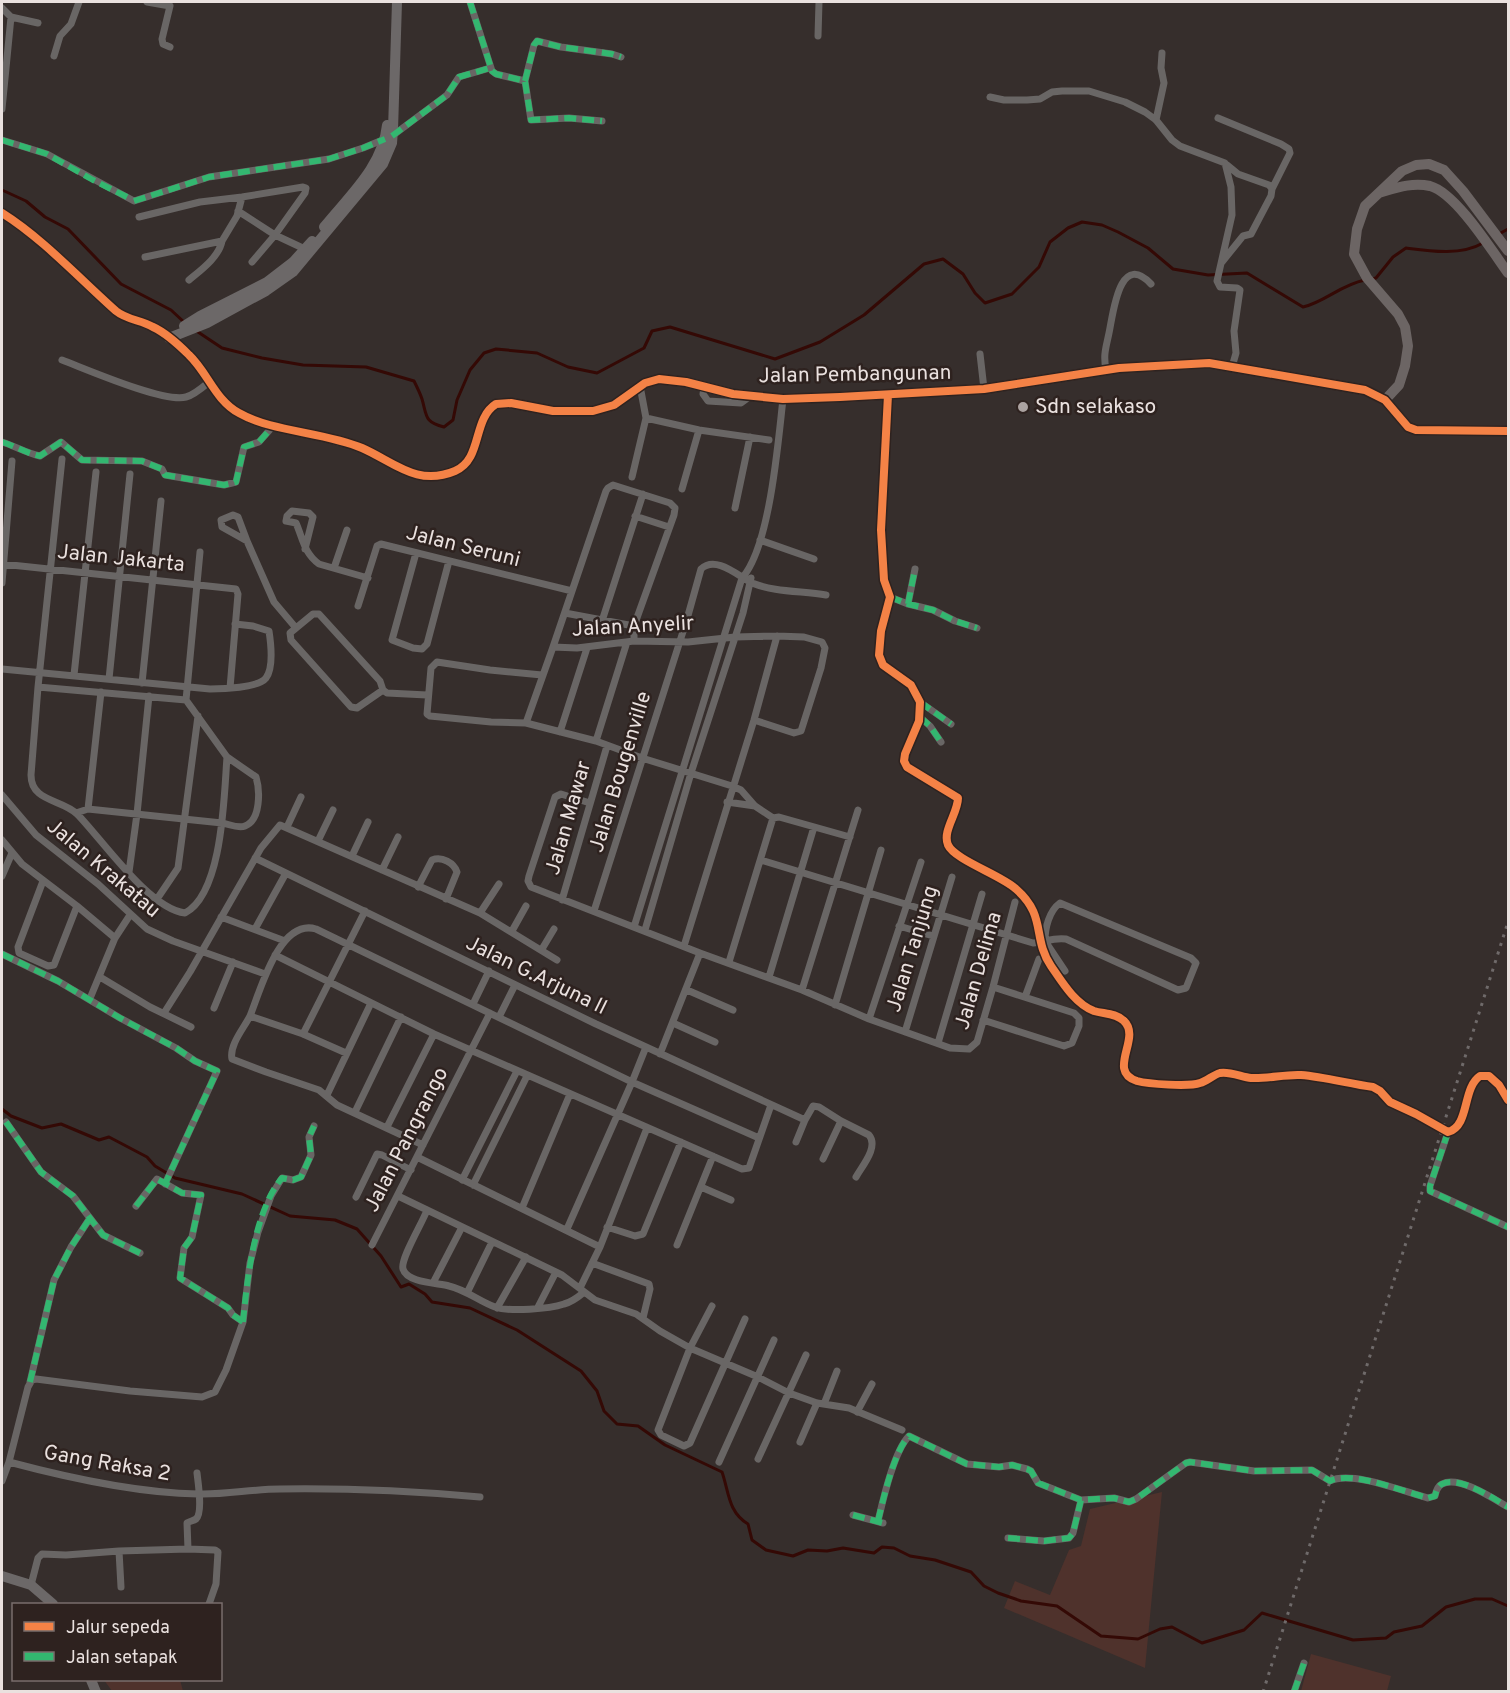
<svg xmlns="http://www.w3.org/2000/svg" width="1510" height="1693" font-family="Overpass,sans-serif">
<rect width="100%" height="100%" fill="#362e2c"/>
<!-- green -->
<path fill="#4f322c" d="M1162 1492 1145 1668 1004 1608 1015 1581 1050 1595 1069 1550 1081 1546 1090 1509Z
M1311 1654 1391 1676 1387 1691H1301Z
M104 1680H180L183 1691H112Z"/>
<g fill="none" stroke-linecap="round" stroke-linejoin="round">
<!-- stream -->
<path stroke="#340905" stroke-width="3" d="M2 190 26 201 45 217 68 229 121 284 171 310 185 323
M1499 234 1508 229
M1372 279 1376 278 1393 257 1406 248C1429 251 1461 256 1483 243
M195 330 222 348 262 358 303 365 366 367 414 381C417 387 420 393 422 399 427 416 424 422 444 427L453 420 457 400 470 370 484 353 496 349 537 353 568 367 597 373 644 348 652 331 670 327 775 359 820 342 864 315 924 264 943 259 963 274 975 293 985 303 1012 294 1039 267 1050 242 1068 228 1082 222 1102 225 1118 232 1148 248 1173 269 1208 275 1247 273 1303 307C1325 302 1340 285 1365 280
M2 1109 11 1116 42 1128 61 1124 99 1140 109 1137 147 1157 155 1166 175 1178 242 1194 290 1216 335 1220 357 1229 381 1256 401 1287 409 1284 425 1294 432 1302 470 1308 517 1330 581 1371 597 1391 604 1411 617 1424 638 1426 665 1445 722 1472C729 1492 728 1512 748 1524L752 1540 766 1550 793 1556 808 1550 827 1551 843 1548 874 1553 882 1547 894 1548 910 1556 935 1560 971 1572 984 1586 998 1593 1021 1601 1057 1606 1101 1636 1138 1639 1160 1629 1172 1627 1202 1643 1244 1630 1262 1613 1353 1640 1386 1638 1394 1632 1422 1626 1446 1607 1475 1599H1492L1508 1606"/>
<!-- street -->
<path stroke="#696665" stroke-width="7" d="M147 2 170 6
M470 2 492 71 496 74 525 81 531 120 569 118 602 121
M170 6 162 39 163 44 170 47
M2 8 11 17 38 23
M818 36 819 2
M54 56 60 36 71 24 79 2
M525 81 534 45 537 41 561 47 612 54 621 57
M990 97 1004 100H1027L1040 99 1052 92 1062 91H1089L1125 102 1145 112 1156 120 1172 140 1180 146 1225 163 1231 187 1232 215 1217 281 1220 287 1237 288 1240 290 1234 331 1236 353 1232 367
M2 109 11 17
M1218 118 1281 144 1289 149 1290 153 1272 189
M1156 120 1164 83 1161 68 1162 53
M392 136 447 95 459 77 490 68
M2 140 47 154 134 201 209 177 329 159 363 148 385 139
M238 211 275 235 307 250
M139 217 200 202 242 197 303 187 306 188 305 193 275 235 252 262
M145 257 222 241 237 216 242 197
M1222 262 1243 236 1251 234 1271 196 1272 189 1269 185 1238 174 1227 165
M189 280C201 270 219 257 222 241
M980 354 984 389
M62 360C86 369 164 403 186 397 194 395 202 388 209 382
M1106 370C1103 354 1106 348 1109 333 1113 315 1119 250 1151 284
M640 386 646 418 699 430 769 440
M704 387 703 394 708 401 741 403 752 395
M888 395 881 530 884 580 890 597 881 631 879 655 883 665 911 685 920 702 919 721 905 754 904 761 907 767 958 798C958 813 942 831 948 845 955 860 1001 875 1016 889 1047 916 1032 938 1051 966 1062 982 1075 1004 1094 1011 1104 1014 1116 1013 1124 1021 1142 1038 1106 1071 1137 1081 1148 1084 1189 1087 1200 1083 1207 1081 1213 1075 1220 1073 1229 1071 1242 1077 1251 1078 1268 1079 1285 1074 1301 1075 1325 1077 1350 1084 1373 1087L1380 1091 1390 1102 1416 1114 1448 1132C1470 1126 1462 1088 1480 1076H1489L1499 1085 1508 1100
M2 442C15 446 26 453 40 456L61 442 82 460 142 461 162 469 165 475 224 485 236 482 244 447 259 442 274 425
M62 459 38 687 186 700
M632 477 646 418
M682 489 699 430
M735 508 750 437
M635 516 669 527
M760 540 814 559
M247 541 222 527 221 520 233 515 238 517 247 541 274 602 296 628
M305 549 313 517 309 513 292 511 287 516 286 521 296 523C303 539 304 553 319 564L368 578
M416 553 392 640 413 648 422 649 427 644 449 561
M2 564 236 589 238 594 230 688
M334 568 347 530
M2 583 12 461
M890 597 908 604 933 610 955 621 977 628
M908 604 915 569
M358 606 377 546 381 544 572 591
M565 613 634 626
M602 621 643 494
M553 647 606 491 608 488 613 485 670 503 675 508 674 515 634 626V641
M2 669 210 689C222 689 258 688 266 678 274 667 271 644 269 631L253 626 235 624
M74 675 96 472
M542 675 490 670 437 662 431 668 427 714 430 716 491 722 526 723 596 741 642 758 732 786 741 790 755 806 773 818 779 817 850 837
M109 679 130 474
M142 683 161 501
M38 687 31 775C31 802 62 799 77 814 102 839 149 909 185 913 223 893 224 795 227 757
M383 690 380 681 319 614H313L290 633 291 640 351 707 357 708 383 690 387 693 427 695
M920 702 951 724
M920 717 930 726 941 742
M526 723 553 647 577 648 634 641 688 642 735 637 777 636 804 637 822 642 825 648 821 668 801 731 794 733 754 720
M560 732 587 648
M596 741 627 642
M2 795 36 835 98 884 147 929 173 941 265 974
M727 802 755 806
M590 803 561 794 555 797 529 876 528 881 531 887 700 953 802 990 869 1019 950 1048 969 1049 977 1042 993 987 1015 902
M88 809 101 692
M76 813 88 809 222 823C229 824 238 829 245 826 261 820 260 790 256 777L227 757 186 700 200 552
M287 827 301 797
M2 840 22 864 77 906 115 938
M318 841 333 810
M352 856 368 822
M255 858 596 1024 805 1120
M761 860 1033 943C1045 942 1054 937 1066 939L1178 990 1186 988 1196 963 1191 958 1060 903C1049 911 1045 928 1045 941L1065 971
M382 870 398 837
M129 872 137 814 149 696
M2 876 12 853
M43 881 18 947 19 953 48 966 54 965 77 906
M418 887 432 860C442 856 454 863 457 872L446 899
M157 899 178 868 198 716
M562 900 607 746
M594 911 687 619 701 569C716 555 738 576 752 583 774 592 802 591 826 595
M480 913 499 884
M221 917 285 941
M899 926 933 936
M634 927 742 578C770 547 778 442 783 399
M255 929 286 873
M645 930 691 773 743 613 751 578
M512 931 526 906
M684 946 754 720 777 636
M542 949 554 929
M2 954 58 981 120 1018 176 1048 195 1061 217 1071 165 1184
M275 955 434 1034 742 1169 749 1168 771 1105
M729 962 773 818
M100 977 150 1007 191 1027
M769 977 814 827
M687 990 733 1010
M802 990 858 810
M91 996 115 938 130 915
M1025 997 1039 959
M473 1004 489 971
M835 1005 881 850
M214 1008 233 962
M164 1013 190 972 261 848 280 825 480 913 557 960
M250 1016 303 1034 346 1053
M499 1017 515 985
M869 1019 921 862
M983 1020 1064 1046 1072 1043 1079 1026V1018L1074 1013 993 987
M673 1023 715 1042
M905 1032 952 877
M303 1034 365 911
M938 1043 982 894
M660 1054 700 953
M327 1095 371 1003
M355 1112 401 1017
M6 1122 41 1172 73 1196 103 1235 140 1253
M387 1127 434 1034
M1448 1132 1430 1186V1191L1508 1227
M796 1142 805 1120 813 1106 819 1107 841 1121 869 1135C879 1147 862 1166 856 1177
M423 1145 337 1105 319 1090 266 1072 232 1059C229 1045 244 1028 250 1016 260 992 279 918 316 929L632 1082 759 1138
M417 1157 600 1247
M823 1159 841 1121
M462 1180 517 1071
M473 1185 527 1076
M701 1187 731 1200
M398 1196 562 1275 595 1300 636 1314 660 1331 690 1348 758 1377 789 1393 817 1403 849 1408 902 1430
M356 1197 377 1154 382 1155 411 1170
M136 1206 157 1179 182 1193 201 1195 192 1237 184 1248 180 1278 228 1308 233 1315 243 1322
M522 1208 570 1094
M427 1210C423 1222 400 1259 403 1269 407 1283 438 1283 449 1286 466 1290 479 1301 495 1307 510 1312 549 1309 564 1304 572 1302 577 1298 583 1293
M607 1227 635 1236 643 1234 681 1142
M567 1229 632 1082 646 1047
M372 1245 490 1013
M677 1245 713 1156
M592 1263 649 1284 650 1289 643 1318
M433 1283 462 1227
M580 1288 600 1247 647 1128
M467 1293 492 1242
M712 1306 690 1348 658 1430 661 1435 684 1446 690 1443 745 1319
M538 1307 556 1272
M497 1308 526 1257
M30 1382 54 1280 71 1247 90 1218
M824 1404 837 1371
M857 1412 872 1384
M800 1442 817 1403
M758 1459 806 1355
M9 1462C69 1478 136 1493 198 1494 225 1495 252 1489 280 1489 347 1488 413 1491 480 1497
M719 1462 774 1340
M2 1481 9 1462 28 1387 32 1380 36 1379 130 1391 202 1397 215 1392 226 1370 243 1322 250 1263 258 1232 271 1196 282 1178 293 1180 301 1177 311 1155 309 1137 314 1126
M853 1515 883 1523
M878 1521C883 1500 894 1451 909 1436L967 1464 999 1467 1012 1465 1027 1469 1031 1471 1038 1483 1081 1500 1114 1498 1129 1502 1136 1499 1186 1463 1190 1462 1254 1471 1312 1470 1330 1481C1351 1470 1405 1492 1428 1498L1435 1496C1436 1491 1438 1486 1442 1484 1459 1475 1494 1499 1508 1507
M1008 1538 1044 1541 1069 1538 1073 1533 1081 1500
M188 1549 215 1550 218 1552 216 1584 209 1604
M119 1551 188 1549 187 1523C190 1521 193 1521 196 1519 203 1513 198 1482 197 1473
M31 1585 38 1558 42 1554 66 1555 119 1551 121 1587
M1294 1692 1304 1663"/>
<!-- secondary -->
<path stroke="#6c6868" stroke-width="10" d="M2 213C42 238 80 279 116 311 127 320 141 320 153 327 166 333 179 345 189 355 208 373 215 400 239 413 272 432 325 432 362 448 394 462 417 487 455 471 483 459 472 419 496 404L511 403 553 411H593L614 405 645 383 659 379 686 382 733 394 783 399 840 397 984 389 1119 368 1209 363 1365 390 1385 400 1408 427 1416 430 1508 431
M324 227C349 196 383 166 387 125
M184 326 200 316 267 282 293 262 312 241
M169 338 207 323 266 291 293 272 383 164 392 143 393 130 397 2
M2 1576 31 1585 53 1604
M91 1680 96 1692"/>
<!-- primary -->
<path stroke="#6c6564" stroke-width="10" d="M1379 193C1396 188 1412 182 1430 186 1456 193 1492 251 1508 273
M1385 400 1399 385 1405 366 1408 346 1405 327 1398 314 1367 278 1354 254 1357 229 1365 206 1402 171 1416 165 1429 164 1444 170 1463 191 1508 251"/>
<!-- rail -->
<path stroke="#6f6a6a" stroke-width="3" stroke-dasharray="3 6" stroke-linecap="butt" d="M1263 1692 1508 922"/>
<!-- quiet -->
<path stroke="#33b770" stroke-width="6" stroke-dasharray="12 6" stroke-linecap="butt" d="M470 2 492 71 496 74 525 81 531 120 569 118 602 121
M525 81 534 45 537 41 561 47 612 54 621 57
M392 136 447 95 459 77 490 68
M2 140 47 154 93 180 129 198
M134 201 209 177 329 159 363 148 385 139
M2 442C15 446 26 453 40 456L61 442 82 460 142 461 162 469 165 475 224 485 236 482 244 447 259 442 274 425
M890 597 908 604 933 610 955 621 977 628
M908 604 915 569
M920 702 951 724
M920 717 930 726 941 742
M2 954 58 981 120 1018 176 1048 195 1061 217 1071 165 1184
M6 1122 41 1172 73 1196 103 1235 140 1253
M1448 1132 1430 1186V1191L1508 1227
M136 1206 157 1179 182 1193 201 1195 192 1237 184 1248 180 1278 228 1308 233 1315 243 1322
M243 1322C247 1281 254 1211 282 1178L293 1180 301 1177 311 1155 309 1137 314 1126
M30 1382 54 1280 71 1247 90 1218
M853 1515 883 1523
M878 1521C883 1500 894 1451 909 1436L967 1464 999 1467 1012 1465 1027 1469 1031 1471 1038 1483 1081 1500 1114 1498 1129 1502 1136 1499 1186 1463 1190 1462 1254 1471 1312 1470 1330 1481C1351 1470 1405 1492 1428 1498L1435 1496C1436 1491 1438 1486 1442 1484 1459 1475 1494 1499 1508 1507
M1008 1538 1044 1541 1069 1538 1073 1533 1081 1500
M1294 1692 1304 1663"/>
<defs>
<path id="cycleway" d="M2 213C42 238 80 279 116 311 127 320 141 320 153 327 166 333 179 345 189 355 208 373 215 400 239 413 272 432 325 432 362 448 394 462 417 487 455 471 483 459 472 419 496 404L511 403 553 411H593L614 405 645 383 659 379 686 382 733 394 783 399 840 397 984 389 1119 368 1209 363 1365 390 1385 400 1408 427 1416 430 1508 431
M888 395 881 530 884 580 890 597 881 631 879 655 883 665 911 685 920 702 919 721 905 754 904 761 907 767 958 798C958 813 942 831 948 845 955 860 1001 875 1016 889 1047 916 1032 938 1051 966 1062 982 1075 1004 1094 1011 1104 1014 1116 1013 1124 1021 1142 1038 1106 1071 1137 1081 1148 1084 1189 1087 1200 1083 1207 1081 1213 1075 1220 1073 1229 1071 1242 1077 1251 1078 1268 1079 1285 1074 1301 1075 1325 1077 1350 1084 1373 1087L1380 1091 1390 1102 1416 1114 1448 1132C1470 1126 1462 1088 1480 1076H1489L1499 1085 1508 1100"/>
</defs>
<!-- cycleway casing -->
<use href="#cycleway" stroke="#2e221f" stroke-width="11"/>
<!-- cycleway -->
<use href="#cycleway" stroke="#f48246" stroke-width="8"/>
</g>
<!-- markers -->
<circle fill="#aba2a0" stroke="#2e221f" stroke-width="2" cx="1023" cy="407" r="6"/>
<g text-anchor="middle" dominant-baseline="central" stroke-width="5" stroke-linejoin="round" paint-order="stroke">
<!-- street labels -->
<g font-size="21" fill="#eae1df" stroke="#2e221f">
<text transform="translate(855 375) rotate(-1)">Jalan Pembangunan</text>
<text transform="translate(463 547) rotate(14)">Jalan Seruni</text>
<text transform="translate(121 559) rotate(6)">Jalan Jakarta</text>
<text transform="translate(633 627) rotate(-3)">Jalan Anyelir</text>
<text transform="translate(621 772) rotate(-73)">Jalan Bougenville</text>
<text transform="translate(569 818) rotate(-74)">Jalan Mawar</text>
<text transform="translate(103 869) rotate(40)">Jalan Krakatau</text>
<text transform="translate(913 949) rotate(-73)">Jalan Tanjung</text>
<text transform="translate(979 971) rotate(-74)">Jalan Delima</text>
<text transform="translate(536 976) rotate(26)">Jalan G.Arjuna ll</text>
<text transform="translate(407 1140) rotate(-63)">Jalan Pangrango</text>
<text transform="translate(107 1464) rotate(10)">Gang Raksa 2</text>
</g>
<!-- poi labels -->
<g font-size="21" fill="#eae1df" stroke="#2e221f" text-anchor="start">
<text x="1035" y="407">Sdn selakaso</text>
</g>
</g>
<!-- border -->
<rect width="1510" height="1693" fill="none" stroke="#eae1df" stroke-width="6"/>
<!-- legend -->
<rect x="12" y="1603" width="210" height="78" fill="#2e221f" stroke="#796e6c" stroke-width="1.5"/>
<rect x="24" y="1622" width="30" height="9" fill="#f48246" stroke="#796e6c" stroke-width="1.5"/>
<text x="66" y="1633" font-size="18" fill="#eae1df">Jalur sepeda</text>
<rect x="24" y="1652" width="30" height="9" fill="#33b770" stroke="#796e6c" stroke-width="1.5"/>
<text x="66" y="1663" font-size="18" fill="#eae1df">Jalan setapak</text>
</svg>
